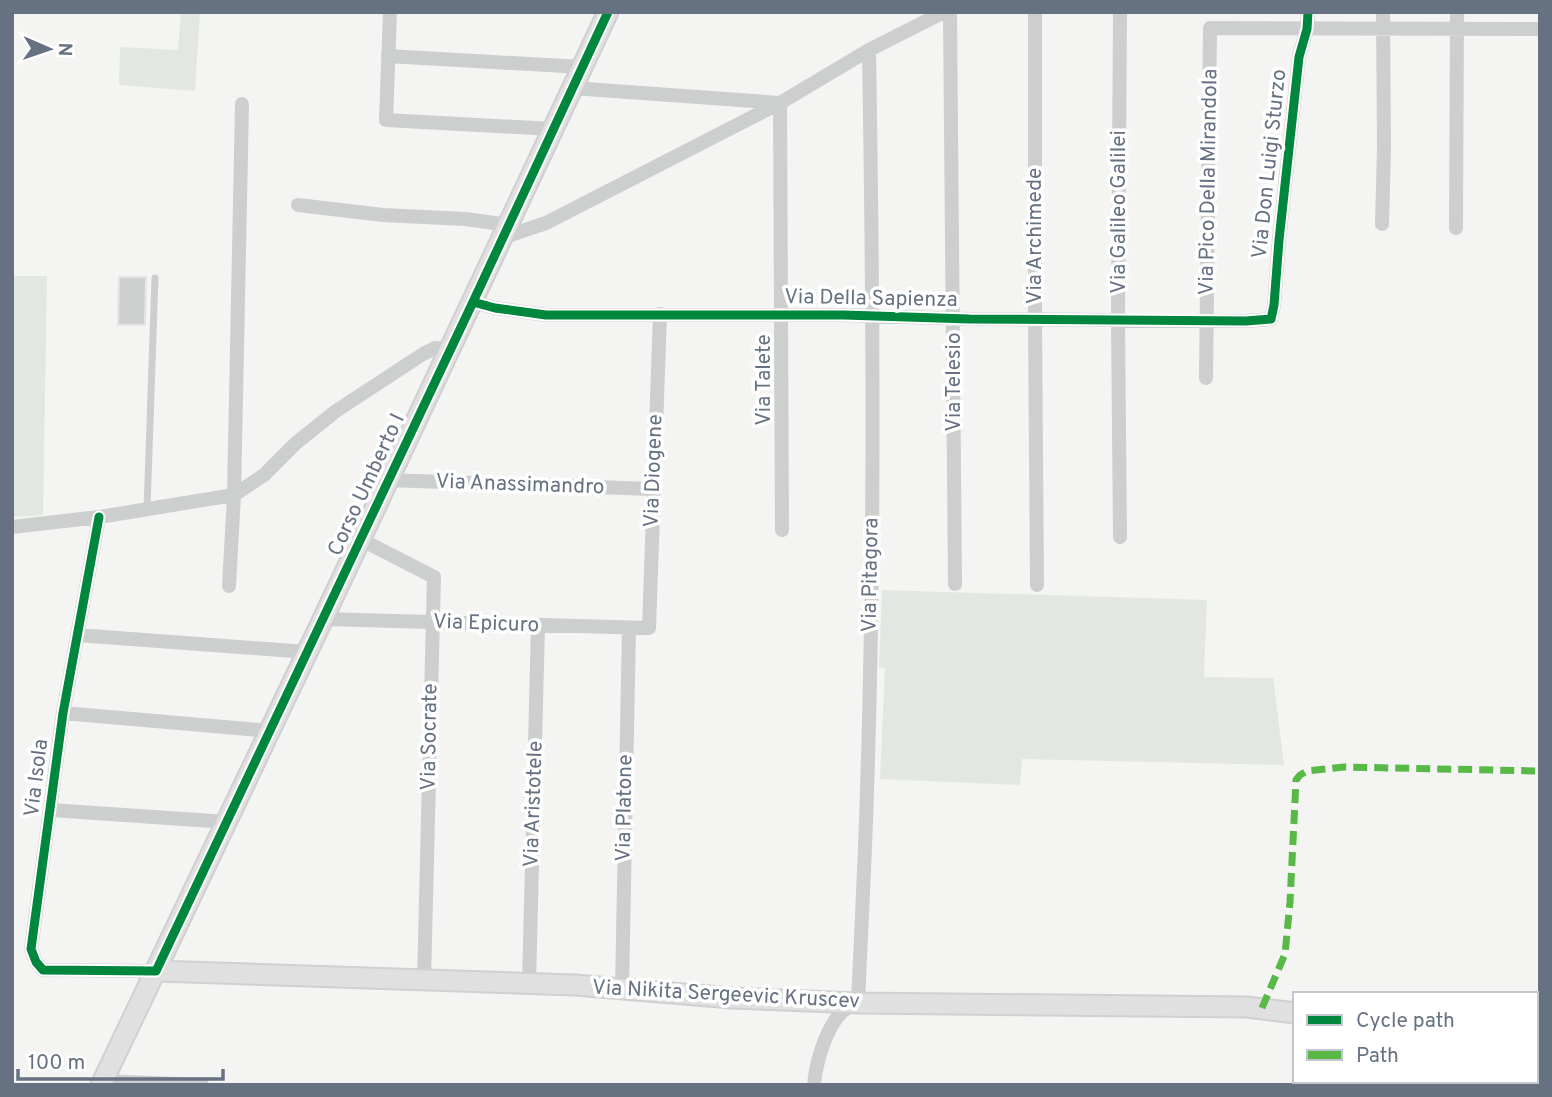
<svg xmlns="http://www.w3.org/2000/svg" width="1552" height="1097" font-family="Overpass,sans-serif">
<rect width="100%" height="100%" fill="#f4f4f3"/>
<!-- green -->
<path fill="#e3e7e1" d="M181 12H200L195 91 119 85 120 47 178 50Z
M12 276H47L43 515 12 517Z
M882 590 1207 600 1204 677 1273 678 1284 765 1022 759 1020 785 880 779 885 668 879 667Z"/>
<!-- building -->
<path fill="#cecfcf" stroke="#e4e4e3" stroke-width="2" d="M119 277H146L145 325H118Z"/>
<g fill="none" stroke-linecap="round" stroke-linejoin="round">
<defs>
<path id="secondary" d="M156 971 575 985 732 998 858 1003 1247 1007 1295 1013
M1536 1028H1540
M101 1085 323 619 608 12"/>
</defs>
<!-- secondary casing -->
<use href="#secondary" stroke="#d0d0d1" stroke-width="23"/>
<!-- lane -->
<path stroke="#cdcece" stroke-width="7" d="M147 509 155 278"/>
<!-- street -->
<path stroke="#cdcece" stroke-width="14" d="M390 12 386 120 553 129
M950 12 955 584
M1035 12V319L1037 585
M388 56 582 67
M572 88 780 103 782 530
M298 205 383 215 465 219 509 225
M1382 224 1384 148 1383 12
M1456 228 1457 12
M502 238 546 223 780 103 869 50 944 12
M473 302 495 308 546 315H844L969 319 1246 321 1271 319 1274 305 1279 240 1299 57 1307 29 1308 12
M1206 378 1210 28 1540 29
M387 480 653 489
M99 517 63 713 31 949 36 962 43 970 156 971
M12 527 99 517 234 495 264 475 296 443 336 411 423 354 435 348 450 349
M1120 537 1118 320 1120 12
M360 539 434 577 424 980
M229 586 234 495 242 104
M323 619 649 628 660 314
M77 635 307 652
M63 713 270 731
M51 810 227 822
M529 984 538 625
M622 989 629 628
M103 1081 202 1085
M814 1085C816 1062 826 1027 843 1011 846 1008 853 1006 858 1003 861 933 865 862 867 791 875 544 873 297 869 50"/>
<!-- secondary -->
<use href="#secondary" stroke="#e0e0e1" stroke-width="19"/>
<!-- quiet -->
<path stroke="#58b947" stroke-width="7" stroke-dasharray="14 7" stroke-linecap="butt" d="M1262 1008 1285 954 1290 902 1296 780 1300 775 1307 771 1344 767 1540 771"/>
<defs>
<path id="cycleway" d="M473 302 495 308 546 315H844L969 319 1246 321 1271 319 1274 305 1279 240 1299 57 1307 29 1308 12
M99 517 63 713 31 949 36 962 43 970 156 971 473 302 608 12"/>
</defs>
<!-- cycleway casing -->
<use href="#cycleway" stroke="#fff" stroke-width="13"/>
<!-- cycleway -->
<use href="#cycleway" stroke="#00873e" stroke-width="9"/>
</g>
<g text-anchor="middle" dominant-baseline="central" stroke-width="7" stroke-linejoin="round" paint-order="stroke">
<!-- street labels -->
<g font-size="21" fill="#667181" stroke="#fff">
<text transform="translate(1270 164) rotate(-84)">Via Don Luigi Sturzo</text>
<text transform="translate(1209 182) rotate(-89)">Via Pico Della Mirandola</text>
<text transform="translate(1119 212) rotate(-90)">Via Galileo Galilei</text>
<text transform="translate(1035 236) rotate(-90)">Via Archimede</text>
<text transform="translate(871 299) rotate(1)">Via Della Sapienza</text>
<text transform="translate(764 380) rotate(-90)">Via Talete</text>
<text transform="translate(954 382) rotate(-90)">Via Telesio</text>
<text transform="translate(654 471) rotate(-88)">Via Diogene</text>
<text transform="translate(367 485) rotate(-65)">Corso Umberto I</text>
<text transform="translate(520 485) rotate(2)">Via Anassimandro</text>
<text transform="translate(871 575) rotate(-89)">Via Pitagora</text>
<text transform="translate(486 624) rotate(2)">Via Epicuro</text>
<text transform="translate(430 737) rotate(-89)">Via Socrate</text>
<text transform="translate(37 778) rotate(-83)">Via Isola</text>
<text transform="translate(534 804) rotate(-88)">Via Aristotele</text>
<text transform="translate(625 808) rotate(-89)">Via Platone</text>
<text transform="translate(726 995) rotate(3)">Via Nikita Sergeevic Kruscev</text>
</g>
</g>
<!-- border -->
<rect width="1552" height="1097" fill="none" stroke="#667181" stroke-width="28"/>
<!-- legend -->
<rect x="1293" y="992" width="245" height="91" fill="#ffffff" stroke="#c2c6cd" stroke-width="2"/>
<rect x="1307" y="1015" width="35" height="10" fill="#00873e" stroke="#c2c6cd" stroke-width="2"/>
<text x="1356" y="1027" font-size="21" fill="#667181">Cycle path</text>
<rect x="1307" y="1050" width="35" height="10" fill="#58b947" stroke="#c2c6cd" stroke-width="2"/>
<text x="1356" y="1062" font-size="21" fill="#667181">Path</text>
<!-- north arrow -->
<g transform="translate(49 49) rotate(92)" stroke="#ffffff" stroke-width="5" paint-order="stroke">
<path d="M0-5L12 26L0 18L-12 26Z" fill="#667181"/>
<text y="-10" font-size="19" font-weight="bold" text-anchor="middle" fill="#667181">N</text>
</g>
<!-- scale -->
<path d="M18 1069v10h205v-10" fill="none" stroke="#667181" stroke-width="3.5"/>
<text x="28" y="1069" font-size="21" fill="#667181" stroke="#ffffff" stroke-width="5" paint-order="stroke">100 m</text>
</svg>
